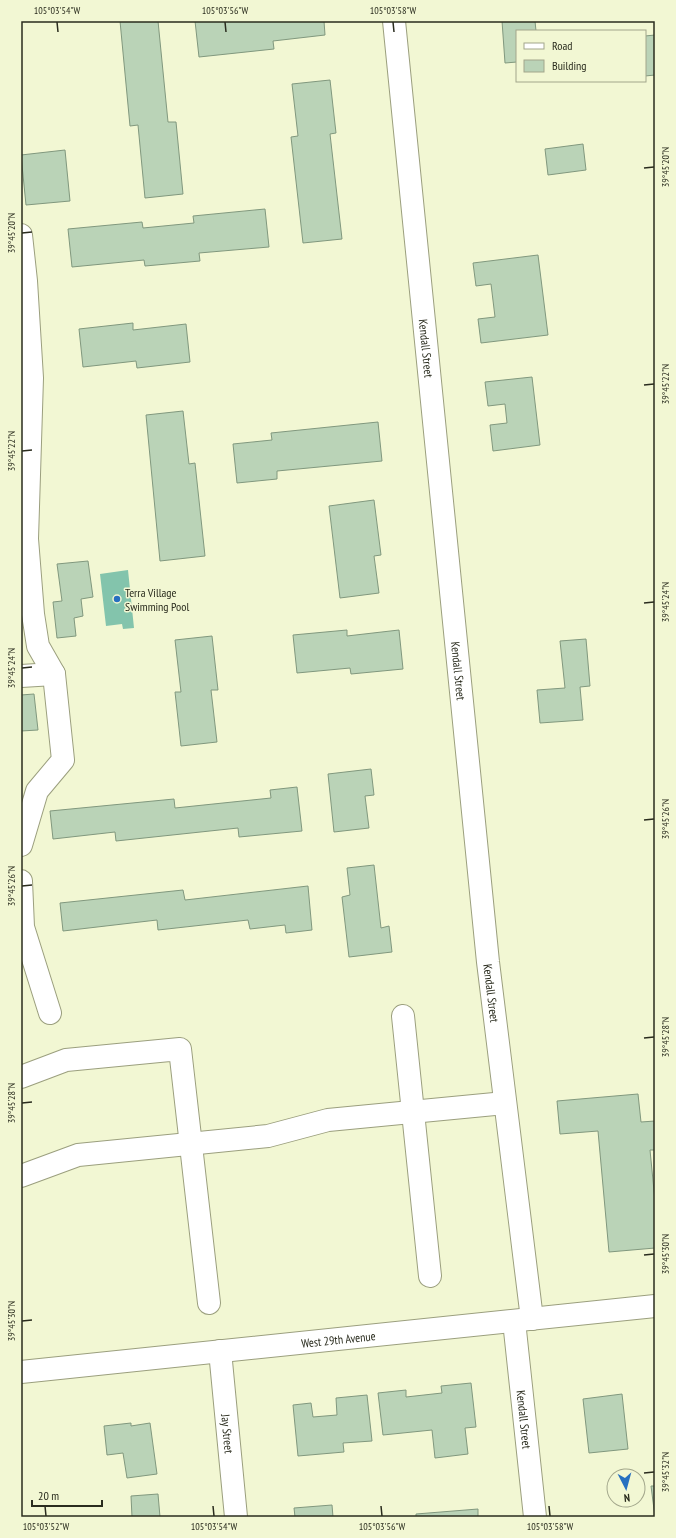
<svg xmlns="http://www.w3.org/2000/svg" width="676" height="1538" font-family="'PT Sans Narrow',sans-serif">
<rect width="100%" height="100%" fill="#f2f7d3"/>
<!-- water -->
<path fill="#83c4ac" d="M128 570 134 628 123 629 122 624 106 626 100 574Z"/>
<!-- building -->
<path fill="#bad3b7" stroke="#81987e" d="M120 21H158L168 122H176L183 194 145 198 138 125 130 126Z
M195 21H324L325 35 273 41 274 49 199 57Z
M502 21H535L536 31H517V62L505 63Z
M655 35V75L645 76V36Z
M330 80 336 133 330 134 342 239 303 243 291 137 298 136 292 84Z
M583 144 586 170 548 175 545 149Z
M65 150 70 201 26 205 21 155Z
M265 209 269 247 199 253 200 261 145 266 144 260 72 267 68 229 142 222 143 228 194 223 193 216Z
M538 255 548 335 481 343 478 319 495 317 491 284 476 286 473 263Z
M133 323V330L186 324 190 362 137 368 136 361 83 367 79 329Z
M532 377 540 445 493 451 490 425 507 423 505 404 488 406 485 382Z
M183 411 189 464 195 463 205 556 160 561 146 415Z
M378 422 382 461 277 471V479L237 483 233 444 272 440 271 433Z
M374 500 381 555 374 556 379 593 340 598 329 506Z
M88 561 93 597 81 599 83 616 74 618 76 636 57 638 53 602 62 601 57 564Z
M347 630V636L399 630 403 669 351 674 350 668 297 673 293 635Z
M212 636 218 690H211L217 742 181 746 175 692H181L175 640Z
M586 639 590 686 580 687 583 720 540 723 537 690 565 688 560 641Z
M34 694 38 730 21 731V695Z
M371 769 374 795 365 796 369 828 334 832 328 774Z
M297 787 302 831 239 837 238 828 116 841 115 832 53 839 50 811 174 799 175 808 271 798 270 790Z
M374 865 381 928 389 926 392 952 349 957 342 897 350 895 347 868Z
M308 886 312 930 286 933 285 925 250 929 248 920 158 930 157 920 63 931 60 903 183 890 185 900Z
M638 1094 641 1122 655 1121V1150H650L655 1201V1248L609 1252 598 1131 560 1134 557 1101Z
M471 1383 476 1427 465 1428 468 1454 435 1458 432 1430 383 1435 378 1393 406 1390V1397L442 1393 441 1386Z
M622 1394 628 1449 589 1453 583 1399Z
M367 1395 372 1441 343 1443 344 1452 298 1456 293 1405 311 1403 313 1417 337 1415 336 1398Z
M131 1423V1426L150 1423 157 1474 127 1478 123 1453 107 1455 104 1426Z
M651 1486H655V1517Z
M158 1494 160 1517H132L131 1496Z
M332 1505 333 1517H295L294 1508Z
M478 1509V1517H416V1514Z"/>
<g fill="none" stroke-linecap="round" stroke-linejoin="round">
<defs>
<g id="minor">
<path id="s1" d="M394 21 488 962 532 1319"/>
<path d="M21 235 26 281 32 378 27 539 33 614 38 646 54 674 63 760 37 791 21 845"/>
<path d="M21 676 54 674"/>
<path d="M21 881 23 927 50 1013"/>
<path d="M403 1016 430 1276"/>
<path d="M21 1077 66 1060 180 1049 209 1303"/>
<path d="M21 1176 78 1155 268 1136 328 1120 505 1103"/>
<path id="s2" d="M514 1321 535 1517"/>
<path id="s3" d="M220 1351 236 1517"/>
<path id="s4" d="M21 1372 655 1306"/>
</g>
</defs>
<!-- minor casing -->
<use href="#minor" stroke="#9b9f7e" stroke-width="24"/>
<!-- minor -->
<use href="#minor" stroke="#fff" stroke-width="22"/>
</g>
<!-- ticks -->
<path fill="none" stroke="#2a2c1e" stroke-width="1.5" d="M57 22 58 32M225 22 226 32M393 22 394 32M644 168 654 167M22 233 32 232M644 385 654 384M22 451 32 450M644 603 654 602M22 668 32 667M644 820 654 819M22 886 32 885M644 1038 654 1037M22 1103 32 1102M644 1255 654 1254M22 1321 32 1320M644 1473 654 1472M45 1506 46 1516M213 1506 214 1516M381 1506 382 1516M549 1506 550 1516"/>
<!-- markers -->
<circle fill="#2770c0" stroke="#f2f7d3" stroke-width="1.5" cx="117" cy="599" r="4"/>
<g text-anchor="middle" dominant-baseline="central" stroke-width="3" stroke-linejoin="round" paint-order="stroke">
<!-- street labels -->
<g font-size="12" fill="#2a2c1e" stroke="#f2f7d3">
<text stroke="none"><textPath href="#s1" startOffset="329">Kendall Street</textPath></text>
<text stroke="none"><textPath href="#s1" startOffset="653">Kendall Street</textPath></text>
<text stroke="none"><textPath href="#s1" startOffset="977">Kendall Street</textPath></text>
<text stroke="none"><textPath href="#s4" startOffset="319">West 29th Avenue</textPath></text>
<text stroke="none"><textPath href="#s2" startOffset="99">Kendall Street</textPath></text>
<text stroke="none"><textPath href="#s3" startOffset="83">Jay Street</textPath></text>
</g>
<!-- poi labels -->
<g font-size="12" fill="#2a2c1e" stroke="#f2f7d3" text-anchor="start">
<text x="125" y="592">Terra Village<tspan x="125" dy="14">Swimming Pool</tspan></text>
</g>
</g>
<!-- border -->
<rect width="676" height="1538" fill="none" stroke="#f2f7d3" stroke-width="44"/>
<!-- legend -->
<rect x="516" y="30" width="130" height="52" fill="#f2f7d3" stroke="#a2a68b"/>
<rect x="524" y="43" width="20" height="6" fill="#ffffff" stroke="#a2a68b"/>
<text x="552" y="50" font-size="12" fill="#2a2c1e">Road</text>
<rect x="524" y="60" width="20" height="12" fill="#bad3b7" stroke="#a2a68b"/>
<text x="552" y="70" font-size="12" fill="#2a2c1e">Building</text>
<!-- north arrow -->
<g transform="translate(626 1488) rotate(174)"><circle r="19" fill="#f2f7d3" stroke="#a2a68b"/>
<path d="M0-3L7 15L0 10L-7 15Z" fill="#2770c0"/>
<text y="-6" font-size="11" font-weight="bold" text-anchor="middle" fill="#2a2c1e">N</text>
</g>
<!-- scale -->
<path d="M32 1500v6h70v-6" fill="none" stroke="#2a2c1e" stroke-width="2"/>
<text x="38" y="1500" font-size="12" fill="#2a2c1e" stroke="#f2f7d3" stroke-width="3" paint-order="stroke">20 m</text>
<rect x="22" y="22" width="632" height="1494" fill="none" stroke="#2a2c1e" stroke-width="1.5"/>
<g font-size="10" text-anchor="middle" fill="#2a2c1e">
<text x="57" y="14">105°03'54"W</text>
<text x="225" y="14">105°03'56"W</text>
<text x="393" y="14">105°03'58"W</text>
<text transform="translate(665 167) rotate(-90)" y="4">39°45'20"N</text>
<text transform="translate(11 233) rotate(-90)" y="4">39°45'20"N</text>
<text transform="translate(665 384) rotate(-90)" y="4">39°45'22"N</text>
<text transform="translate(11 451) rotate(-90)" y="4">39°45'22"N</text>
<text transform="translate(665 602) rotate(-90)" y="4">39°45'24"N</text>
<text transform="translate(11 668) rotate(-90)" y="4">39°45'24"N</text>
<text transform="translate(665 819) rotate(-90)" y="4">39°45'26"N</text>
<text transform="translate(11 886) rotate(-90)" y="4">39°45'26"N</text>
<text transform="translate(665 1037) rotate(-90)" y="4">39°45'28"N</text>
<text transform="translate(11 1103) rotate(-90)" y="4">39°45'28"N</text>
<text transform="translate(665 1254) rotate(-90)" y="4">39°45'30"N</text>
<text transform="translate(11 1321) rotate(-90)" y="4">39°45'30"N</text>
<text transform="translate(665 1472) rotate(-90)" y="4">39°45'32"N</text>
<text x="46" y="1530">105°03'52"W</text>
<text x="214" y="1530">105°03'54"W</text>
<text x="382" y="1530">105°03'56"W</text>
<text x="550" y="1530">105°03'58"W</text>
</g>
</svg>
